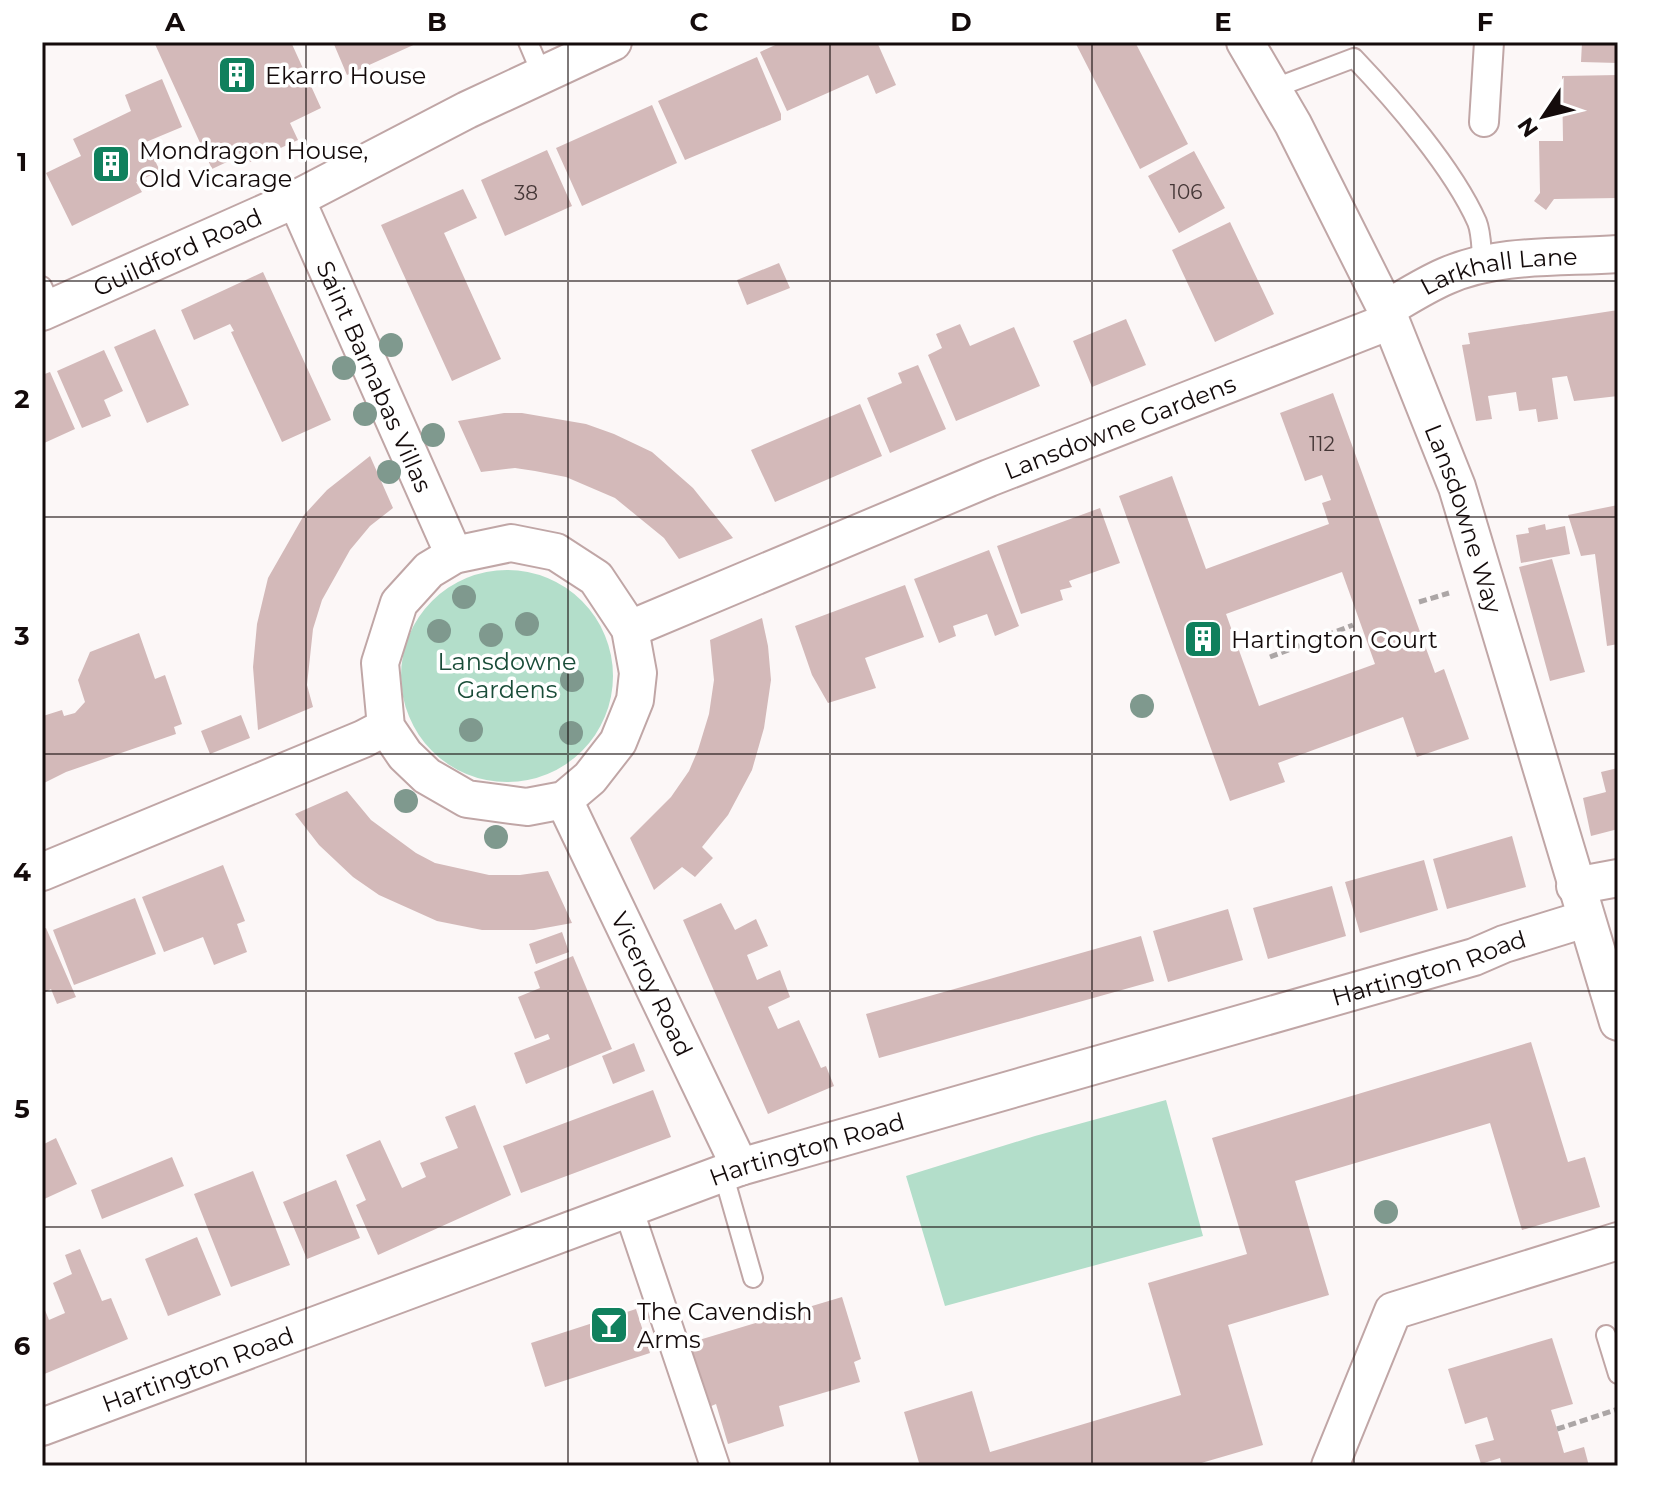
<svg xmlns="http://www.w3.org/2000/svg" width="1660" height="1508" font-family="Montserrat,sans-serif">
<rect width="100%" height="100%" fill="#fcf7f7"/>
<!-- green -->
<path fill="#b3deca" d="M401 676a106 106 0 1 1 212 0a106 106 0 1 1-212 0Z
M1166 1100 1203 1236 945 1306 906 1176 1035 1136Z"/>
<!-- building -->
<path fill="#d3b9b9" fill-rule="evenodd" d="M154 42H291L321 108 290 123 298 140 250 162 246 153 212 169Z
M333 42H420L347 75Z
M782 42H877L896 85 876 94 868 75 787 111 760 52Z
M1075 42H1135L1188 144 1140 169Z
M1582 42H1618V63L1581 62Z
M757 57 781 114V120L685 160 658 101Z
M1618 75V198L1554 199 1546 210 1534 201 1540 193 1539 141H1563L1562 76Z
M162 79 182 127 146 142 160 171 136 182 142 192 72 226 46 173 81 156 73 139 131 111 125 95Z
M652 105 677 163 582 206 556 148Z
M547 150 572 206 505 236 481 180Z
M1194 151 1225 208 1179 233 1148 176Z
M463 189 477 218 444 233 501 359 452 381 381 225Z
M1230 222 1274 314 1215 342 1172 250Z
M779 263 790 288 747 305 737 280Z
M263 272 331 420 282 442 231 332 234 331 230 324 194 340 181 310Z
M1618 310V396L1574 401 1567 376 1552 378 1558 419 1538 422 1536 409 1519 411 1516 392 1488 396 1492 419 1476 421 1462 345 1470 344 1468 333Z
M1126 319 1146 365 1092 387 1073 341Z
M960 324 970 346 1014 327 1040 386 956 421 928 355 942 348 936 334Z
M155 329 189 405 147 423 114 347Z
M104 350 123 391 104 400 111 416 82 428 57 371Z
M918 365 946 429 890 453 867 398 902 383 898 373Z
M50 372 75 429 42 444V375Z
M1333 393 1435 673 1444 669 1469 739 1417 757 1403 717 1278 763 1285 782 1230 801 1119 496 1172 476 1206 569 1329 524 1322 503 1331 500 1322 475 1305 481 1280 413ZM1342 572 1375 664 1259 706 1226 614Z
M860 404 882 456 775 502 751 450Z
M504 413H522L586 424 614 434 652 452 693 488 733 538 679 559 664 538 615 498 566 477 535 471 515 468 481 472 458 421Z
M370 456 393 508 370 526 350 550 322 600 313 629 307 685 313 707 258 730 253 667 257 624 268 578 304 515 327 490Z
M1618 505V644L1607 646 1595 554 1581 556 1568 515Z
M1100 508 1120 563 1069 581 1072 587 1060 590 1063 600 1021 614 997 546Z
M1545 524 1546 530 1565 526 1570 554 1521 563 1516 535 1529 533 1528 528Z
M989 550 1019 626 995 636 987 614 953 626 956 636 939 643 914 579Z
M1552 559 1585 672 1550 681 1519 567Z
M905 585 924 637 865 658 876 688 828 703 812 675 795 626Z
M762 618 768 646 771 680 764 728 752 770 728 815 702 847 713 858 695 877 682 867 654 890 630 838 671 797 689 771 698 750 709 714 714 680 710 640Z
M139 633 155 679 165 675 182 724 174 727 176 734 66 772 42 784V724L45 723 43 716 62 710 64 716 75 713 85 702 78 680 90 652Z
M241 715 250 738 210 754 201 731Z
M1618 768V829L1591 836 1583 798 1606 792 1601 772Z
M347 791 371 820 416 853 435 863 489 875H520L548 871 572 923 534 930H482L437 921 379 895 353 877 319 845 295 814Z
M1512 836 1526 887 1447 909 1433 859Z
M1424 860 1438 910 1360 933 1345 882Z
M223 865 245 921 237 924 247 952 214 965 203 937 164 952 142 897Z
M1332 886 1346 936 1268 959 1253 908Z
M135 898 156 954 74 985 53 930Z
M721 903 735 930 756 919 768 946 747 955 757 980 780 970 790 997 768 1007 778 1029 799 1020 821 1068 826 1066 834 1086 768 1114 683 920Z
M1228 909 1243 960 1168 982 1153 931Z
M46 928 76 997 57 1004 51 989 42 994V929Z
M562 932 569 952 536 964 529 944Z
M1141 936 1154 981 879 1058 866 1014Z
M573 956 612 1049 526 1084 514 1053 550 1039 548 1034 535 1039 518 997 540 988 534 972Z
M1531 1042 1568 1162 1585 1157 1600 1207 1522 1230 1490 1123 1295 1181 1329 1295 1228 1325 1263 1445 1191 1466H920L904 1412 972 1391 990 1452 1181 1395 1148 1283 1247 1254 1212 1138Z
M634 1043 645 1071 613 1084 602 1056Z
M653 1090 671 1137 521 1193 503 1146Z
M475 1105 511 1195 378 1255 356 1205 366 1200 346 1155 380 1140 402 1188 426 1177 420 1163 458 1148 445 1117Z
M56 1138 77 1184 42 1200V1145Z
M172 1157 184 1186 102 1219 91 1190Z
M253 1171 290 1265 231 1287 194 1194Z
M336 1180 360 1238 307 1259 283 1202Z
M197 1237 221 1295 168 1316 145 1259Z
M80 1249 102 1301 111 1298 128 1339 42 1375V1303L49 1320 65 1313 53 1283 72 1274 65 1255Z
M842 1297 861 1359 854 1362 860 1382 779 1406 784 1426 728 1444 716 1404 709 1407 689 1343Z
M636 1309 650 1353 545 1387 531 1343Z
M1552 1338 1573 1404 1551 1410 1557 1429 1564 1453 1584 1447 1589 1466H1502L1500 1458 1481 1464 1475 1445 1494 1440 1487 1417 1465 1424 1448 1369Z"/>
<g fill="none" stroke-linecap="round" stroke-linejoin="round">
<defs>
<path id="service" d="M528 42 542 75
M1272 89 1354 58C1395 101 1453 168 1477 222 1482 234 1481 252 1483 265
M42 286 52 307
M723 1173 753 1278
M1606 1335 1618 1374"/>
<path id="pedestrian" d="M1484 122 1489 42
M628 1208 715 1466"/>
<g id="minor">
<path id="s1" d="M1245 42 1293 124 1386 309 1457 487 1618 1022"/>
<path id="s2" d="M296 199 454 555"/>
<path id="s3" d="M1386 309C1405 298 1425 285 1446 276 1498 253 1562 258 1618 254"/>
<path id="s4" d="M42 312 296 199 467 110 613 42"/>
<path d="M511 543 556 552 596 578 630 629 638 673 635 700 618 742 590 778 564 800 527 807 467 799 427 776 405 755 386 727 380 663 399 603 429 570 454 555Z"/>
<path id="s5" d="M630 629 989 478 1390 321"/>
<path id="s6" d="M564 800 740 1167"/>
<path d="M42 872 363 739 386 727"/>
<path d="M1575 886 1618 878"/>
<path id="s7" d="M42 1427 740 1167 1474 957 1504 944 1585 919"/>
<path d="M1330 1466 1393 1311 1618 1241"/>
</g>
</defs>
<!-- service casing -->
<use href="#service" stroke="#c0a6a6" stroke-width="22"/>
<!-- pedestrian casing -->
<use href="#pedestrian" stroke="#c0a6a6" stroke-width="32"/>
<!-- minor casing -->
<use href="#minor" stroke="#c0a6a6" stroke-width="40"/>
<!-- path -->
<path stroke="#aca6a6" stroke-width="5" stroke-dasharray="8 4" stroke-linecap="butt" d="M1419 602 1449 593
M1270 657 1353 625
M1557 1429 1618 1409"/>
<!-- service -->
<use href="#service" stroke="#fff" stroke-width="18"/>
<!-- pedestrian -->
<use href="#pedestrian" stroke="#fff" stroke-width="28"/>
<!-- minor -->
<use href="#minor" stroke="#fff" stroke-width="36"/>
</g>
<!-- trees -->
<g fill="#7f998e">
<circle cx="391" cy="345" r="12"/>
<circle cx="344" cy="368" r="12"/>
<circle cx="365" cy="414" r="12"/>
<circle cx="433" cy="435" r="12"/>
<circle cx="389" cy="472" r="12"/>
<circle cx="464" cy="597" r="12"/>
<circle cx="527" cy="624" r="12"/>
<circle cx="439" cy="631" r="12"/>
<circle cx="491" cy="635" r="12"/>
<circle cx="572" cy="680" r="12"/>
<circle cx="1142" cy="706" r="12"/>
<circle cx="471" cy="730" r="12"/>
<circle cx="571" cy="733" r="12"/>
<circle cx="406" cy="801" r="12"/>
<circle cx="496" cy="837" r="12"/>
<circle cx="1386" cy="1212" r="12"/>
</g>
<!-- grid -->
<path fill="none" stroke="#140b0b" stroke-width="2" stroke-opacity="0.55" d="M306 42V1466M568 42V1466M830 42V1466M1092 42V1466M1354 42V1466M42 281H1618M42 517H1618M42 754H1618M42 991H1618M42 1227H1618"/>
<!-- icons -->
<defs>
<symbol id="building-square" viewBox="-11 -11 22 22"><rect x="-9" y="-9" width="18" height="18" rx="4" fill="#10805d" stroke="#fff"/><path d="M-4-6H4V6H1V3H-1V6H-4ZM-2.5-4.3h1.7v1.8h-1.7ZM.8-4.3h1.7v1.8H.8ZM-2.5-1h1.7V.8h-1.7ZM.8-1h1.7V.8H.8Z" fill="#fff"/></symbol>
<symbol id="bar-square" viewBox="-11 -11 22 22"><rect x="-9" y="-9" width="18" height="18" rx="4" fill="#10805d" stroke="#fff"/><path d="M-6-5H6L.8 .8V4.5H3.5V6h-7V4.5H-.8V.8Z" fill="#fff"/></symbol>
</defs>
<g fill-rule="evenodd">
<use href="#building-square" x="215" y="53" width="44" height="44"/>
<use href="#building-square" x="89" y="142" width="44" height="44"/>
<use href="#building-square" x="1181" y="617" width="44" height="44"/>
<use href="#bar-square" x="587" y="1303" width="44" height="44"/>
</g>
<g text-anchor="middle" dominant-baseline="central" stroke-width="7" stroke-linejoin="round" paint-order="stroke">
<!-- number labels -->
<g font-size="20" fill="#443636">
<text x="1186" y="192">106</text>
<text x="526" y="193">38</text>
<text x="1322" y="444">112</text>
</g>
<!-- poi labels -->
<g font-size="24" fill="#140b0b" stroke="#fff" text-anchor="start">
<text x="265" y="75">Ekarro House</text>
<text x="139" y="150">Mondragon House,<tspan x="139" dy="28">Old Vicarage</tspan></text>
<text x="1231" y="639">Hartington Court</text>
<text x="637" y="1311">The Cavendish<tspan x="637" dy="28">Arms</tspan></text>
</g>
<!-- street labels -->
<g font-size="24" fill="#140b0b" stroke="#fff">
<text stroke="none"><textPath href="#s4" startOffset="148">Guildford Road</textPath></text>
<text stroke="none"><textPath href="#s3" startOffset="122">Larkhall Lane</textPath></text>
<text stroke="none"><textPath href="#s2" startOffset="194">Saint Barnabas Villas</textPath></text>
<text stroke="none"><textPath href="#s5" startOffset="530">Lansdowne Gardens</textPath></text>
<text stroke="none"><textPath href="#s1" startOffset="526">Lansdowne Way</textPath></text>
<text stroke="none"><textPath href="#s7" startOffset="1462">Hartington Road</textPath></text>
<text stroke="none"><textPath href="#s6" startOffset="204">Viceroy Road</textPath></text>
<text stroke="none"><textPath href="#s7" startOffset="814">Hartington Road</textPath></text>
<text stroke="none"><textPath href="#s7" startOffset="166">Hartington Road</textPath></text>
</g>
<!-- park labels -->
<g font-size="24" fill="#194c38" stroke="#fff">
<text x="507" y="661">Lansdowne<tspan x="507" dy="28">Gardens</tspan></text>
</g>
</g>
<!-- border -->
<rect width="1660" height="1508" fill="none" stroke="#ffffff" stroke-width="88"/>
<!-- north arrow -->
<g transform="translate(1544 116) rotate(235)" stroke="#ffffff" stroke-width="6" paint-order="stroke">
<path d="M0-6L14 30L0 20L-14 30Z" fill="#140b0b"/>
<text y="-12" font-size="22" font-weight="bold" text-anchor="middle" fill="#140b0b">N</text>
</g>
<rect x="44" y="44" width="1572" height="1420" fill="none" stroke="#140b0b" stroke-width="3"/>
<g font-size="26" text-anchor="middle" font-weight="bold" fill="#140b0b">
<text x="175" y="31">A</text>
<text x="437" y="31">B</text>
<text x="699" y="31">C</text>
<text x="961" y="31">D</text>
<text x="1223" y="31">E</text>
<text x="1485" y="31">F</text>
<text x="22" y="171">1</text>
<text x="22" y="408">2</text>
<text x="22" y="645">3</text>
<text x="22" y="881">4</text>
<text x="22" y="1118">5</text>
<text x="22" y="1355">6</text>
</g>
</svg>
